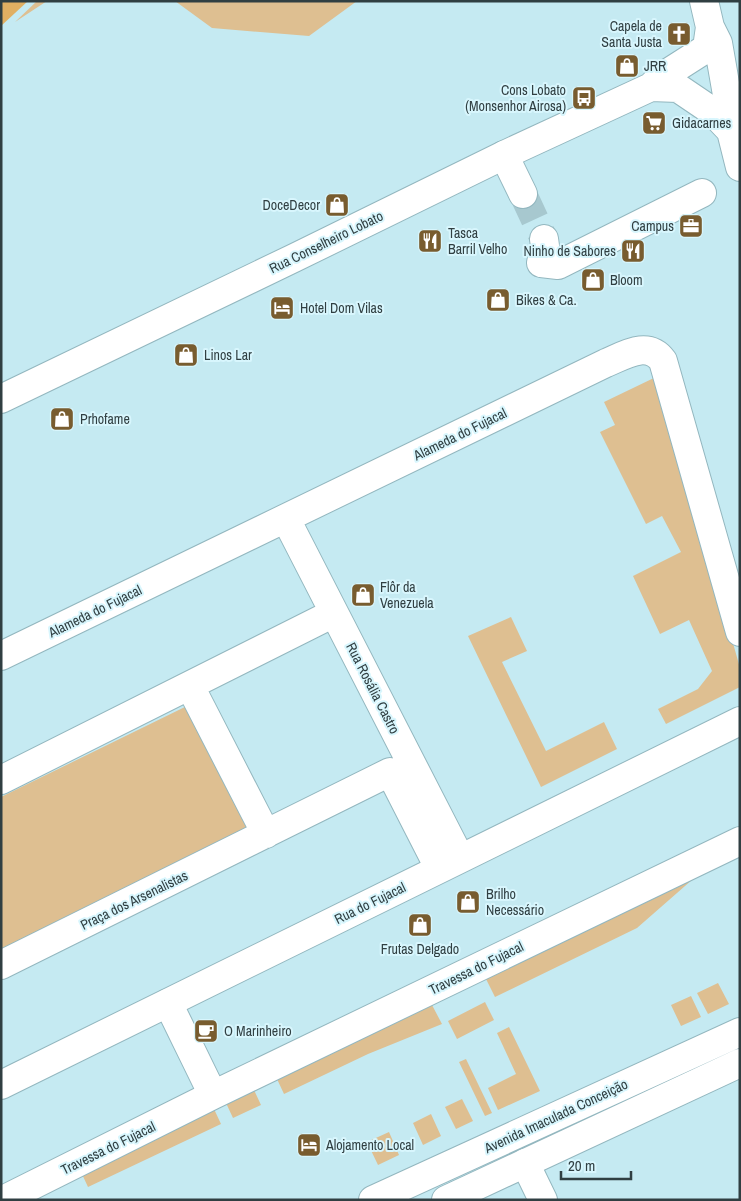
<svg xmlns="http://www.w3.org/2000/svg" width="741" height="1201" font-family="'Archivo Narrow',sans-serif">
<rect width="100%" height="100%" fill="#c5eaf2"/>
<!-- green -->
<path fill="#debf91" d="M37 1H47L15 22Z
M175 1H357L309 36 212 28Z
M658 376 740 668V687L666 724 658 709 698 689 712 671 689 620 660 634 633 576 681 552 662 516 646 524 600 432 615 425 604 402Z
M511 617 527 651 502 662 546 751 604 722 617 749 541 787 468 636Z
M191 704 252 828 1 951V797Z
M731 855 693 879 637 928 495 997 486 979Z
M718 983 729 1004 708 1014 697 993Z
M691 996 701 1017 681 1026 671 1005Z
M485 1002 494 1020 457 1039 448 1021Z
M432 1005 442 1024 368 1054 284 1094 277 1079Z
M509 1027 540 1091 498 1110 488 1088 516 1074 497 1033Z
M466 1059 492 1113 485 1116 459 1062Z
M254 1090 261 1105 233 1118 226 1103Z
M462 1099 473 1121 456 1129 445 1107Z
M214 1109 221 1124 88 1187 81 1172Z
M431 1114 441 1136 423 1145 413 1123Z
M389 1132 399 1155 378 1165 367 1142Z"/>
<!-- water -->
<path fill="#e0af62" d="M1 1H28L1 26Z"/>
<g fill="none" stroke-linecap="round" stroke-linejoin="round">
<!-- minor-tunnel -->
<path stroke="#a7c8cf" stroke-width="28" stroke-dasharray="28 14" stroke-linecap="butt" d="M523 194 544 239"/>
<defs>
<path id="minor" d="M504 155 523 194
M544 239 545 246 541 263 558 265 702 193
M286 519 460 858
M1 656 606 363C625 355 648 340 663 361L740 632
M190 686 266 834
M1 780 334 613
M1 965 390 772 439 868
M168 1003 213 1095
M525 1163 543 1200
M3 1200 213 1095 740 841"/>
<path id="major" d="M704 1 710 27 718 43 730 112 731 131 740 167
M651 87 678 88 712 111 731 131
M1 399 294 258 504 155 651 87 660 78 707 48 710 27
M1 1085 740 721
M373 1200 740 1032
M446 1200 740 1063"/>
</defs>
<!-- minor casing -->
<use href="#minor" stroke="#93b7bf" stroke-width="30"/>
<!-- major casing -->
<use href="#major" stroke="#93b7bf" stroke-width="30"/>
<!-- minor -->
<use href="#minor" stroke="#fff" stroke-width="28"/>
<!-- major -->
<use href="#major" stroke="#fff" stroke-width="28"/>
</g>
<!-- icons -->
<defs>
<symbol id="church-square" viewBox="-11 -11 22 22"><rect x="-9" y="-9" width="18" height="18" rx="4" fill="#785c2f" stroke="#d8f6fd"/><path d="M-1.2-6h2.4v3.5h3.3v2.4h-3.3V6h-2.4V-.1h-3.3v-2.4h3.3Z" fill="#fff"/></symbol>
<symbol id="shop-square" viewBox="-11 -11 22 22"><rect x="-9" y="-9" width="18" height="18" rx="4" fill="#785c2f" stroke="#d8f6fd"/><path d="M-5-2.5h2.3a2.7 3.5 0 0 1 5.4 0H5L5.5 6h-11ZM-1.5-2.5h3a1.5 2.3 0 0 0-3 0Z" fill="#fff"/></symbol>
<symbol id="bus-square" viewBox="-11 -11 22 22"><rect x="-9" y="-9" width="18" height="18" rx="4" fill="#785c2f" stroke="#d8f6fd"/><path d="M-5-6H5V4H4V6H2V4H-2V6H-4V4H-5ZM-3.5-4V0h7V-4ZM-3.5 1.2v1.5H-2V1.2ZM2 1.2v1.5H3.5V1.2Z" fill="#fff"/></symbol>
<symbol id="supermarket-square" viewBox="-11 -11 22 22"><rect x="-9" y="-9" width="18" height="18" rx="4" fill="#785c2f" stroke="#d8f6fd"/><path d="M-6-5.5h2.5l.6 2H6L4.5 2H-2.5L-4.4-4H-6ZM-1.5 3.2a1.3 1.3 0 1 0 .1 0ZM3 3.2a1.3 1.3 0 1 0 .1 0Z" fill="#fff"/></symbol>
<symbol id="office-square" viewBox="-11 -11 22 22"><rect x="-9" y="-9" width="18" height="18" rx="4" fill="#785c2f" stroke="#d8f6fd"/><path d="M-6-3h4V-5.5h4V-3h4V5H-6ZM-1-4.5V-3h2v-1.5ZM-6 0V1H6V0Z" fill="#fff"/></symbol>
<symbol id="restaurant-square" viewBox="-11 -11 22 22"><rect x="-9" y="-9" width="18" height="18" rx="4" fill="#785c2f" stroke="#d8f6fd"/><path d="M-5-6h1v4h1v-4h1v4h1v-4h1v5L-1.5 .5V6h-2V.5L-5-1ZM5-6V6H3V1.5H1.5Q1.5-4 5-6Z" fill="#fff"/></symbol>
<symbol id="hotel-square" viewBox="-11 -11 22 22"><rect x="-9" y="-9" width="18" height="18" rx="4" fill="#785c2f" stroke="#d8f6fd"/><path d="M-6-4.5h1.5V1H6V5H4.5V3h-9V5H-6ZM-4 0a1.8 1.8 0 1 1 3.6 0ZM.5 0V-2.5h3Q6-2.5 6 0Z" fill="#fff"/></symbol>
<symbol id="cafe-square" viewBox="-11 -11 22 22"><rect x="-9" y="-9" width="18" height="18" rx="4" fill="#785c2f" stroke="#d8f6fd"/><path d="M-5.5-4.5H6V0H3Q3 3.5 0 3.5H-2.5Q-5.5 3.5-5.5 0ZM3-3.2v2h1.7v-2ZM-6 4.5H4V6H-6Z" fill="#fff"/></symbol>
</defs>
<g fill-rule="evenodd">
<use href="#church-square" x="665" y="20" width="28" height="28"/>
<use href="#shop-square" x="613" y="52" width="28" height="28"/>
<use href="#bus-square" x="570" y="84" width="28" height="28"/>
<use href="#supermarket-square" x="640" y="109" width="28" height="28"/>
<use href="#shop-square" x="323" y="191" width="28" height="28"/>
<use href="#office-square" x="677" y="212" width="28" height="28"/>
<use href="#restaurant-square" x="416" y="227" width="28" height="28"/>
<use href="#restaurant-square" x="619" y="237" width="28" height="28"/>
<use href="#shop-square" x="579" y="266" width="28" height="28"/>
<use href="#shop-square" x="484" y="286" width="28" height="28"/>
<use href="#hotel-square" x="268" y="294" width="28" height="28"/>
<use href="#shop-square" x="172" y="341" width="28" height="28"/>
<use href="#shop-square" x="48" y="405" width="28" height="28"/>
<use href="#shop-square" x="349" y="581" width="28" height="28"/>
<use href="#shop-square" x="454" y="888" width="28" height="28"/>
<use href="#shop-square" x="406" y="911" width="28" height="28"/>
<use href="#cafe-square" x="192" y="1017" width="28" height="28"/>
<use href="#hotel-square" x="295" y="1131" width="28" height="28"/>
</g>
<g text-anchor="middle" dominant-baseline="central" stroke-width="4" stroke-linejoin="round" paint-order="stroke">
<!-- poi labels -->
<g font-size="14" fill="#303f42" stroke="#d8f6fd" text-anchor="start">
<text x="662" y="26" text-anchor="end">Capela de<tspan x="662" dy="16">Santa Justa</tspan></text>
<text x="644" y="66">JRR</text>
<text x="566" y="90" text-anchor="end">Cons Lobato<tspan x="566" dy="16">(Monsenhor Airosa)</tspan></text>
<text x="672" y="123">Gidacarnes</text>
<text x="320" y="205" text-anchor="end">DoceDecor</text>
<text x="674" y="226" text-anchor="end">Campus</text>
<text x="448" y="233">Tasca<tspan x="448" dy="16">Barril Velho</tspan></text>
<text x="616" y="251" text-anchor="end">Ninho de Sabores</text>
<text x="610" y="280">Bloom</text>
<text x="516" y="300">Bikes &amp; Ca.</text>
<text x="300" y="308">Hotel Dom Vilas</text>
<text x="204" y="355">Linos Lar</text>
<text x="80" y="419">Prhofame</text>
<text x="380" y="587">Flôr da<tspan x="380" dy="16">Venezuela</tspan></text>
<text x="486" y="894">Brilho<tspan x="486" dy="16">Necessário</tspan></text>
<text x="420" y="949" text-anchor="middle">Frutas Delgado</text>
<text x="224" y="1031">O Marinheiro</text>
<text x="326" y="1145">Alojamento Local</text>
</g>
<!-- street labels -->
<g font-size="14" fill="#303f42" stroke="#d8f6fd">
<text transform="translate(326 242) rotate(-26)">Rua Conselheiro Lobato</text>
<text transform="translate(460 434) rotate(-26)">Alameda do Fujacal</text>
<text transform="translate(95 611) rotate(-26)">Alameda do Fujacal</text>
<text transform="translate(373 688) rotate(63)">Rua Rosália Castro</text>
<text transform="translate(134 900) rotate(-26)">Praça dos Arsenalistas</text>
<text transform="translate(370 903) rotate(-26)">Rua do Fujacal</text>
<text transform="translate(476 968) rotate(-26)">Travessa do Fujacal</text>
<text transform="translate(556 1116) rotate(-25)">Avenida Imaculada Conceição</text>
<text transform="translate(108 1148) rotate(-26)">Travessa do Fujacal</text>
</g>
</g>
<!-- border -->
<rect width="741" height="1201" fill="none" stroke="#303f42" stroke-width="5"/>
<!-- scale -->
<path d="M561 1171v8h70v-8" fill="none" stroke="#303f42" stroke-width="2.5"/>
<text x="568" y="1171" font-size="15" fill="#303f42" stroke="#d8f6fd" stroke-width="4" paint-order="stroke">20 m</text>
</svg>
